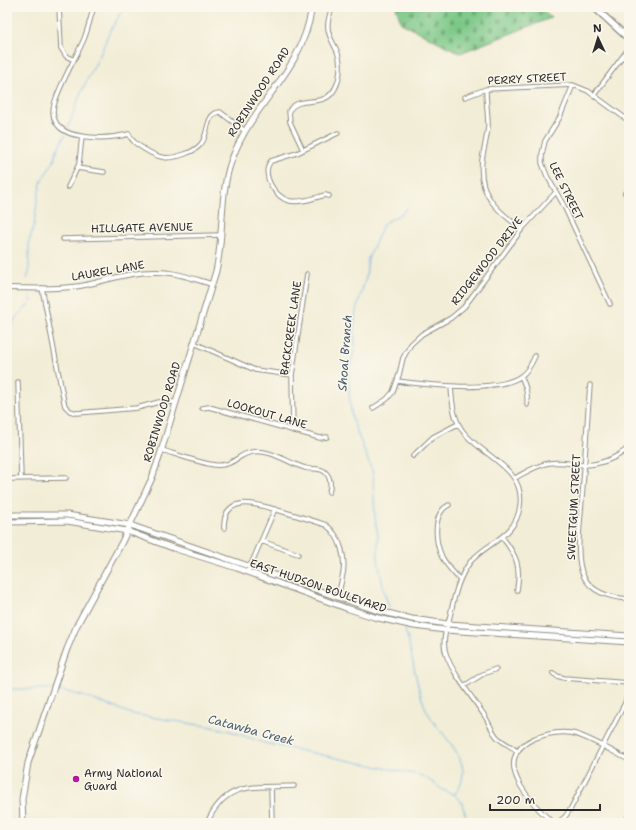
<svg xmlns="http://www.w3.org/2000/svg" width="636" height="830" font-family="'Shantell Sans',sans-serif">
<defs>
<pattern id="cemetery-stones" width="16" height="16" patternUnits="userSpaceOnUse"><rect width="16" height="16" fill="#7ac786"/><path d="M2 7V4a2 2 0 0 1 4 0v3zM10 15v-3a2 2 0 0 1 4 0v3z" fill="#64a26e"/></pattern>
</defs>
<rect width="100%" height="100%" fill="#fbf7ec"/>
<filter id="ink" filterUnits="userSpaceOnUse"><feTurbulence type="fractalNoise" baseFrequency=".025" numOctaves="2"/><feDisplacementMap in="SourceGraphic" scale="8" xChannelSelector="R" yChannelSelector="G"/><feConvolveMatrix kernelMatrix="1 2 1 2 8 2 1 2 1" color-interpolation-filters="sRGB"/></filter>
<filter id="wash" filterUnits="userSpaceOnUse"><feTurbulence type="fractalNoise" baseFrequency=".012" numOctaves="4" result="noise"/><feDisplacementMap in="SourceGraphic" scale="16" xChannelSelector="R" yChannelSelector="G"/><feGaussianBlur stdDeviation="0.9" result="paint"/><feColorMatrix in="noise" values="0 0 0 0 0 0 0 0 0 0 0 0 0 0 0 0 0 1.4 0 .05"/><feComposite in="paint" operator="in"/></filter>
<g filter="url(#wash)">
<rect width="100%" height="100%" fill="#f2edd6"/>
<!-- cemetery -->
<path fill="url(#cemetery-stones)" stroke="#527958" d="M396 7H540L551 18 460 53 401 23Z"/>
<g fill="none" stroke-linecap="round" stroke-linejoin="round">
<!-- stream -->
<path stroke="#73b4e7" stroke-width="1" d="M67 130 81 92 101 53 108 35 124 7
M27 279 29 273V242L34 225 37 203 40 186 43 178 54 161 57 150 65 135
M7 367C12 358 6 349 8 340 9 333 12 324 15 319 20 311 27 309 32 300L29 295
M389 607 384 592 378 559V536L375 518 373 473 352 419 349 393V370L355 348 354 328 356 311 366 277 368 259 384 223 401 214 407 208
M405 629C413 655 415 684 426 709 435 729 456 743 462 765 465 776 461 785 455 794
M7 689H52
M55 689 83 696 132 714 212 727 227 730 264 743 419 775 425 777 443 790 455 795 461 801 466 816 471 823"/>
</g>
</g>
<g filter="url(#ink)">
<g fill="none" stroke-linecap="round" stroke-linejoin="round">
<defs>
<path id="minor" d="M59 7 61 48 66 56 74 60
M96 7 93 10C90 19 88 29 84 39 77 56 53 96 53 112 54 128 67 134 81 136 98 139 113 138 129 134 132 142 138 145 144 149 160 159 168 160 185 154 191 152 197 149 201 144 209 135 205 113 220 112L245 131
M573 85 560 117 545 141 542 154V163L547 176 563 204 610 304
M486 89C486 102 488 114 488 126 487 138 484 148 482 160 478 195 496 210 522 229
M594 95 629 48
M465 97 486 89 573 85 588 91 629 121
M303 150 290 122 289 111C298 95 321 107 332 93 341 82 342 63 337 51 334 44 328 36 328 28 327 21 330 14 332 7
M77 168 104 172
M68 187 79 164 82 136
M625 193 629 198
M329 196 325 195C314 198 301 203 290 201 275 198 260 174 271 161L297 153 338 133
M63 239 221 235
M42 288 64 402 65 406 70 411 77 413 137 408 159 402H176
M194 343 255 370 292 375
M521 376C526 387 528 394 527 405
M397 381C426 385 498 393 521 376 528 371 532 363 535 356
M18 382 21 478
M590 385C587 423 585 461 582 498 581 519 574 559 584 577 593 594 612 598 629 599
M451 386C452 401 453 417 462 430 480 456 526 467 520 506 516 537 489 541 471 561 456 580 454 601 448 624 445 632 443 641 445 650 449 670 475 700 486 718 490 725 492 731 497 737 502 742 511 746 517 751
M202 408 209 407 320 438 327 437
M373 408 387 399 393 392 399 375 403 358 411 344 422 334 451 318 464 307 522 229 556 192
M293 431 292 375 307 274
M162 450C178 455 199 463 215 465 233 467 238 454 252 452 271 449 288 463 305 468 311 470 320 467 325 472 331 477 331 486 329 492
M413 456 433 437 458 424
M515 478C526 472 537 465 549 463 560 461 572 464 583 465 599 465 618 458 629 447
M7 479 66 478
M449 505C432 513 435 542 442 557 446 565 453 572 459 579
M224 528C223 490 263 506 284 512 298 516 312 520 326 525 341 536 347 560 342 578 341 585 339 590 338 597
M502 537C517 556 521 566 517 590
M261 541 298 554
M249 569 275 509
M553 673 557 676 564 678 629 683
M464 686 483 674 496 669
M271 787 272 823
M207 823C226 780 254 788 294 786
M553 823C531 803 489 760 533 739 545 734 558 731 571 733 588 736 613 752 629 760
M557 823 565 817 571 808 625 703 629 689
M626 823 629 814"/>
<path id="tertiary" d="M7 288C31 288 56 290 80 286 106 281 131 271 158 272 176 272 194 279 211 284"/>
<path id="secondary" d="M7 515H67L130 525 375 610 412 619 448 624 629 636
M7 522 67 521 127 531 173 548 237 568 346 608 374 617 414 626 445 630 629 642
M23 823 22 799 28 763 67 649 77 625 122 542 152 478 160 455 216 271C225 232 218 191 234 154 248 118 276 91 294 59 303 43 309 25 312 7"/>
<path id="primary" d="M594 7 629 39"/>
</defs>
<!-- minor casing -->
<use href="#minor" stroke="#8e8c80" stroke-width="5.5"/>
<!-- tertiary casing -->
<use href="#tertiary" stroke="#8e8c80" stroke-width="6"/>
<!-- secondary casing -->
<use href="#secondary" stroke="#8e8c80" stroke-width="7"/>
<!-- primary casing -->
<use href="#primary" stroke="#8e8c80" stroke-width="8"/>
<!-- minor -->
<use href="#minor" stroke="#fff" stroke-width="3.5"/>
<!-- tertiary -->
<use href="#tertiary" stroke="#fff" stroke-width="4"/>
<!-- secondary -->
<use href="#secondary" stroke="#fff" stroke-width="5"/>
<!-- primary -->
<use href="#primary" stroke="#fff" stroke-width="5.5"/>
</g>
</g>
<!-- markers -->
<circle fill="#b5179e" stroke="#fbf7ec" stroke-width="1.5" cx="76" cy="779" r="4"/>
<g text-anchor="middle" dominant-baseline="central" stroke-width="3" stroke-linejoin="round" paint-order="stroke">
<!-- street labels -->
<g font-size="11" fill="#2b2b2b" stroke="#fbf7ec">
<text transform="translate(527 79) rotate(-3)">PERRY STREET</text>
<text transform="translate(259 92) rotate(-57)">ROBINWOOD ROAD</text>
<text transform="translate(566 191) rotate(64)">LEE STREET</text>
<text transform="translate(142 228) rotate(-1)">HILLGATE AVENUE</text>
<text transform="translate(487 261) rotate(-52)">RIDGEWOOD DRIVE</text>
<text transform="translate(108 271) rotate(-10)">LAUREL LANE</text>
<text transform="translate(291 328) rotate(-82)">BACKCREEK LANE</text>
<text transform="translate(162 412) rotate(-73)">ROBINWOOD ROAD</text>
<text transform="translate(267 414) rotate(16)">LOOKOUT LANE</text>
<text transform="translate(574 507) rotate(-87)">SWEETGUM STREET</text>
<text transform="translate(318 586) rotate(19)">EAST HUDSON BOULEVARD</text>
</g>
<!-- poi labels -->
<g font-size="11" fill="#2b2b2b" stroke="#fbf7ec" text-anchor="start">
<text x="84" y="773">Army National<tspan x="84" dy="13">Guard</tspan></text>
</g>
<!-- water labels -->
<g font-size="12" font-style="italic" fill="#445b6d" stroke="#fbf7ec">
<text transform="translate(345 353) rotate(-86)">Shoal Branch</text>
<text transform="translate(251 730) rotate(15)">Catawba Creek</text>
</g>
</g>
<!-- margin -->
<rect width="636" height="830" fill="none" stroke="#fbf7ec" stroke-width="24"/>
<!-- north arrow -->
<g transform="translate(598 38) rotate(356)" stroke="#fbf7ec" stroke-width="3" paint-order="stroke">
<path d="M0-3L7 15L0 10L-7 15Z" fill="#2b2b2b"/>
<text y="-6" font-size="11" font-weight="bold" text-anchor="middle" fill="#2b2b2b">N</text>
</g>
<!-- scale -->
<path d="M490 804v6h110v-6" fill="none" stroke="#2b2b2b" stroke-width="2"/>
<text x="496" y="804" font-size="12" fill="#2b2b2b" stroke="#fbf7ec" stroke-width="3" paint-order="stroke">200 m</text>
</svg>
